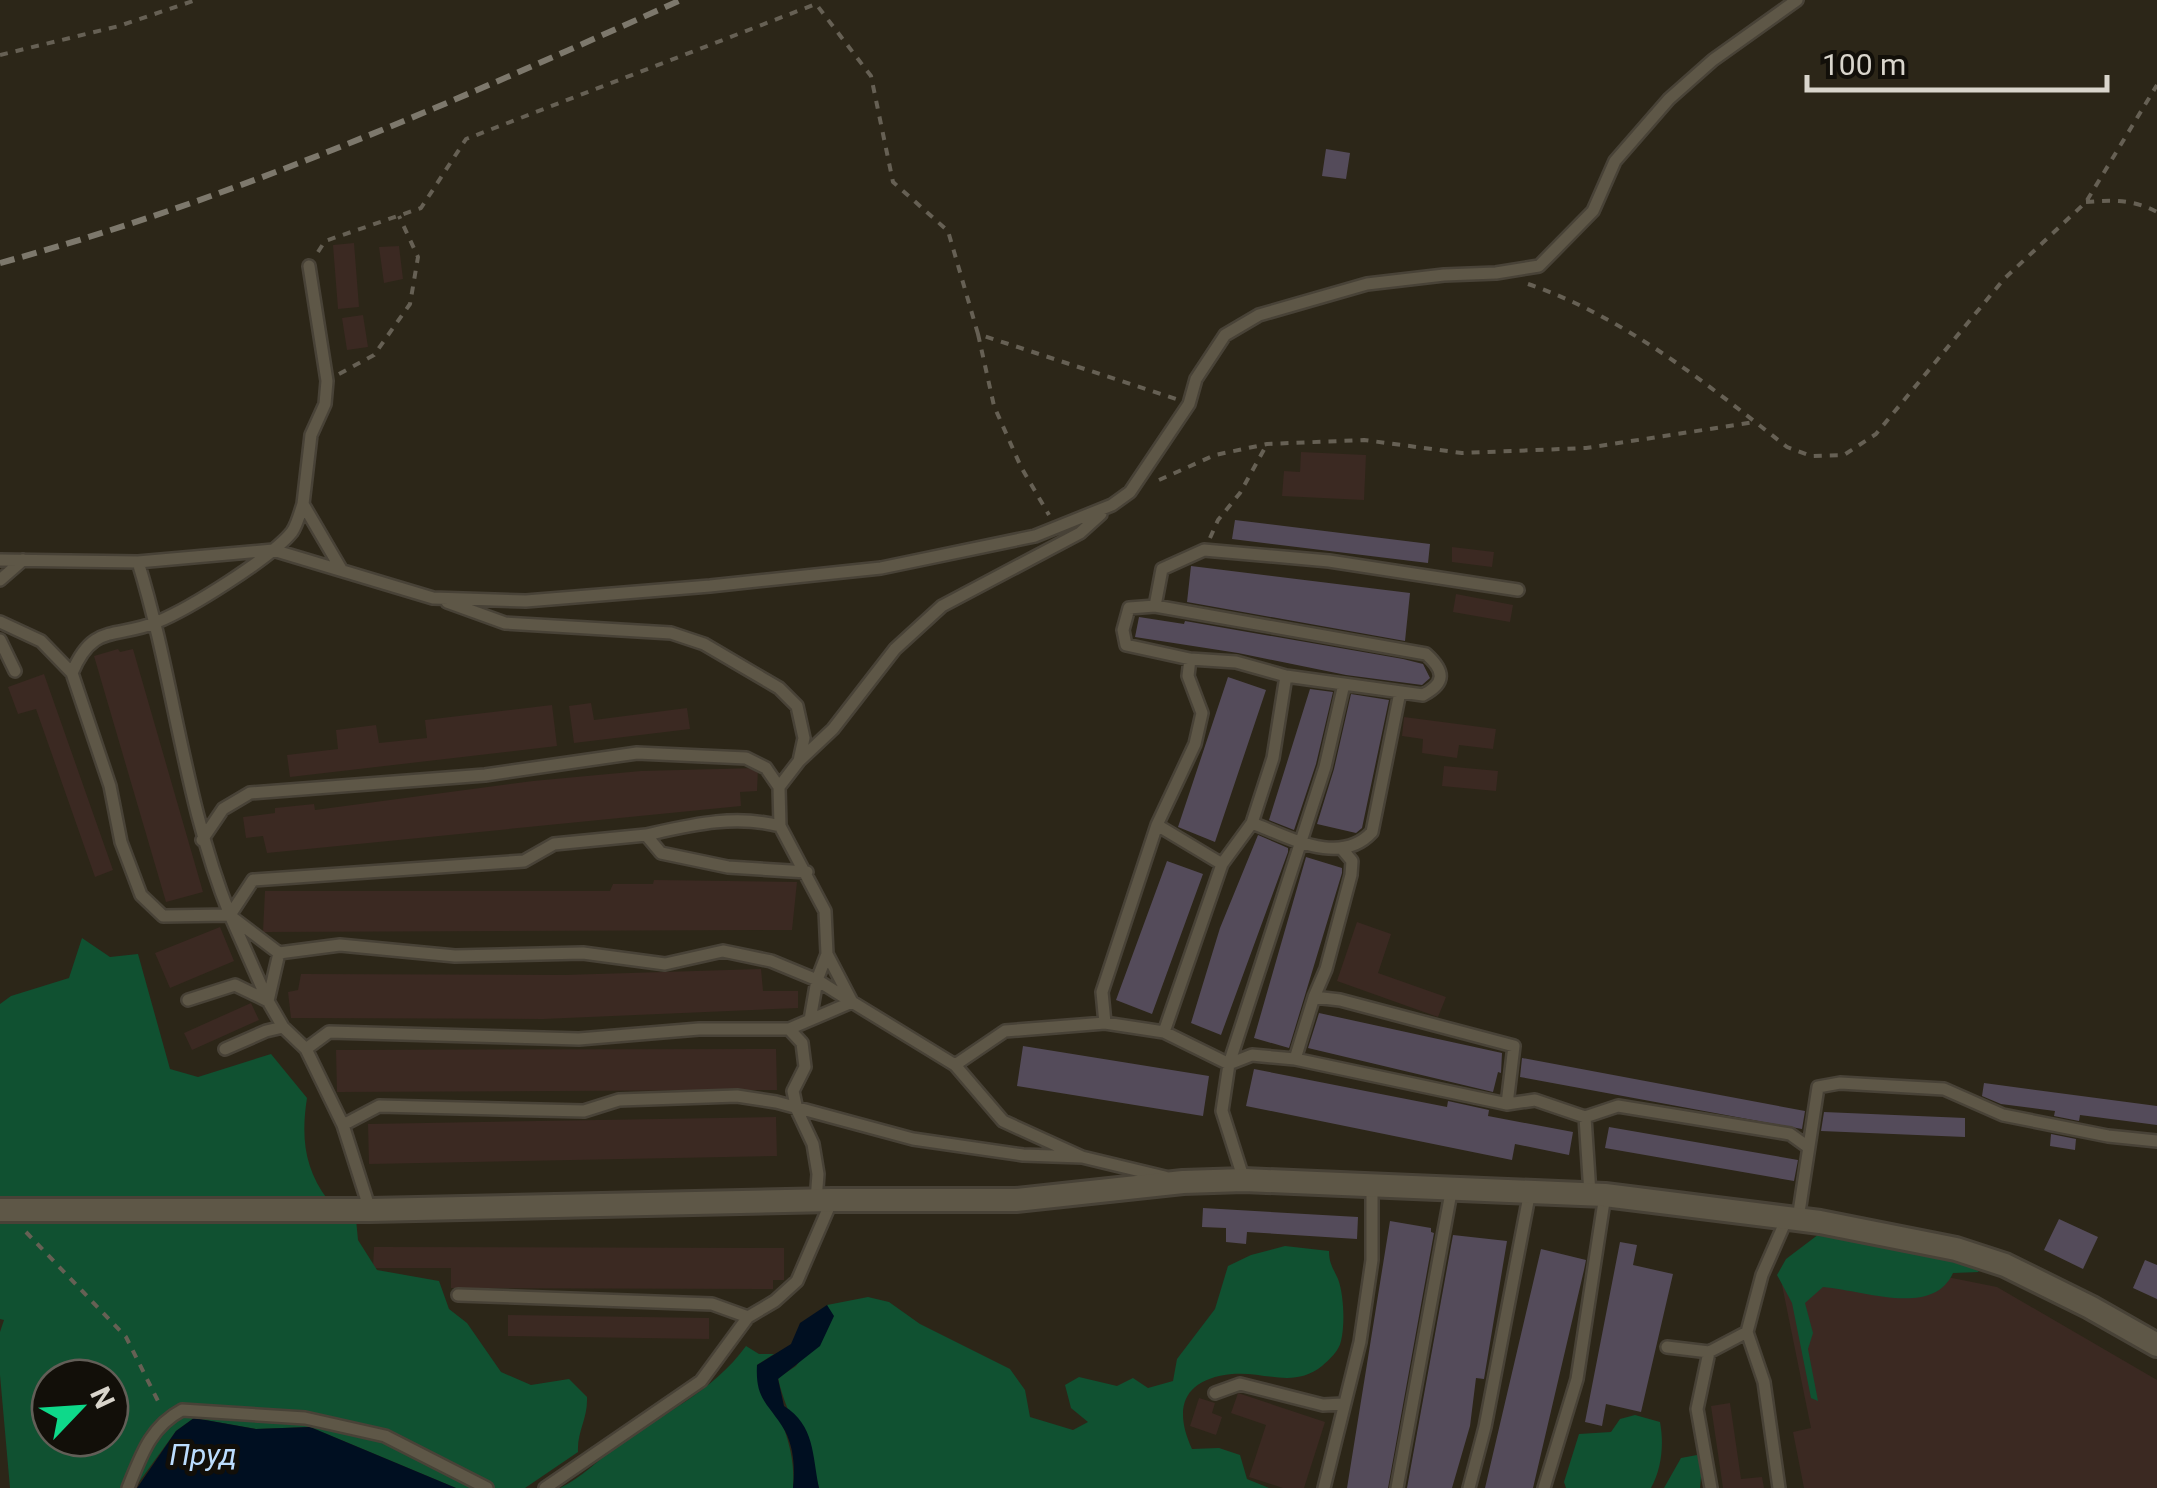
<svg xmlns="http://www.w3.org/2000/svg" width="2157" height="1488" font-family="Roboto,sans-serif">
<rect width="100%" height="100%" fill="#2c2618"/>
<!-- industrial -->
<path fill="#3b2922" d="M354 243 359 307 338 309 333 245Z
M399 246 403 279 384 283 379 247Z
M363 315 368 347 347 350 342 318Z
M1301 452 1366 455 1364 500 1282 496 1284 471 1300 472Z
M1452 547 1494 552 1492 567 1452 562Z
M1456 594 1513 605 1510 622 1453 612Z
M118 649 120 652 133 649 203 892 166 902 94 656Z
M44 674 113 870 95 877 36 709 18 714 8 687Z
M591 703 594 720 687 708 690 729 574 743 569 706Z
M552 705 557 746 290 777 287 755 338 749 336 730 376 725 379 743 427 738 425 720Z
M1404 717 1496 729 1493 749 1459 745 1457 758 1422 753 1423 739 1402 736Z
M1444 766 1498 771 1496 791 1442 786Z
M758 768 757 791 740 792 741 806 267 853 263 836 246 838 243 817 275 813V808L314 804 315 810 533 781 641 771Z
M654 880 797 882 792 930 263 932 265 891H610L613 884H653Z
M1357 922 1391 934 1378 973 1446 997 1438 1017 1337 981Z
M220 927 234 961 170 988 155 953Z
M761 969 763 991H798V1008L543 1019 291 1018 288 992 298 990 301 974 564 975Z
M251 1003 259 1020 192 1050 184 1033Z
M776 1049 777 1090 337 1092 336 1050Z
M776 1117 777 1156 369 1164 368 1124Z
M374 1247 784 1248V1280H773V1289L451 1288V1268H373Z
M1822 1252 1997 1287 2157 1380V1488H1804L1793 1432 1811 1428 1782 1285Z
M508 1315 709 1318V1339L508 1336Z
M1238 1393 1325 1422 1304 1488H1283L1249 1477 1266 1425 1231 1413Z
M1199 1398 1215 1403 1212 1413 1222 1417 1216 1435 1190 1426Z
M1730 1403 1741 1479 1762 1477 1764 1488H1723L1711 1406Z"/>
<!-- green -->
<path fill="#105131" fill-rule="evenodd" d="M82 938 110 957 138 954 170 1069 198 1077 271 1054 307 1098C301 1137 304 1168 328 1200L0 1199V1004L11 996 69 978Z
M0 1219H356L358 1240 377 1270 439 1281 449 1309 467 1323 501 1372 531 1385 569 1379 587 1397C588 1419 577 1431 578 1452L525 1488H456L310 1427 256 1429 194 1418 176 1431 139 1482 123 1484 121 1488H10L0 1375V1332L4 1320 0 1319ZM50 1378H110V1438H50Z
M1823 1231 1969 1263 1979 1272 1953 1273C1933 1318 1863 1290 1823 1287L1805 1303 1813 1333 1808 1349 1818 1401 1811 1398 1792 1303 1777 1275 1786 1259Z
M1285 1246 1329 1251C1329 1263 1333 1268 1338 1279 1344 1295 1345 1325 1341 1341 1339 1351 1329 1360 1322 1366 1293 1389 1265 1371 1232 1374 1183 1379 1173 1408 1192 1449L1219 1448 1240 1455 1247 1479 1269 1488H819C811 1449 786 1417 778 1378L796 1366 833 1317 827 1305 868 1297 889 1302 920 1324 1010 1369 1025 1390 1030 1417 1073 1430 1088 1422 1071 1408 1065 1385 1079 1377 1117 1386 1133 1378 1148 1388 1173 1381 1177 1359 1215 1309 1228 1266 1251 1255Z
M746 1346 759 1354H774L757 1365C774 1405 797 1444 793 1488H560C582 1477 597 1461 616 1447 661 1414 713 1392 746 1346Z
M1635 1415 1660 1422C1664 1444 1662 1468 1651 1488H1566L1564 1482 1579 1434 1611 1432 1620 1419Z
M1697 1455 1702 1466 1700 1488H1664L1681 1458Z"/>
<!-- water -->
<path fill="#000f21" d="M827 1305 834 1316 820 1346 778 1379 784 1406C815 1426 812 1454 819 1488H793C795 1469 794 1448 785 1431 769 1403 755 1401 757 1365L791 1344 800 1323Z
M194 1418 256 1429 310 1427 456 1488H137L176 1431Z"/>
<!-- building -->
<path fill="#544b5a" d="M1326 149 1350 153 1346 179 1322 176Z
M1235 520 1430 544 1428 563 1232 539Z
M1191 566 1410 593 1405 641 1187 602Z
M1139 617 1184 624 1185 621 1403 659 1423 664 1430 678 1422 685 1346 675 1238 653 1135 637Z
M1228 677 1266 690 1215 842 1178 827Z
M1310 689 1333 692 1316 764 1294 830 1269 820Z
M1351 694 1389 700 1362 828 1356 833 1317 824 1334 769Z
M1258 835 1288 848V852L1221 1035 1191 1023 1220 928Z
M1306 857 1342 868V873L1289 1048 1254 1038Z
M1167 861 1203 874 1152 1014 1116 1000Z
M1319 1013 1502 1053 1501 1073 1498 1072 1493 1092 1308 1048Z
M1023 1046 1209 1076 1203 1116 1017 1086Z
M1522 1058 1805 1111 1802 1129 1520 1077Z
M1254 1069 1447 1107 1448 1101 1489 1110 1488 1116 1573 1132 1569 1155 1515 1144 1512 1160 1246 1106Z
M1984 1083 2157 1106V1125L2080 1115 2079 1121 2054 1116 2055 1111 2001 1104 1982 1096Z
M1824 1112 1965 1118V1137L1821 1131Z
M1609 1127 1798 1160 1794 1181 1605 1148Z
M2051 1134 2076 1139 2075 1150 2050 1146Z
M1203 1208 1358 1217 1357 1239 1247 1232 1246 1244 1226 1242V1228L1202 1227Z
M2059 1219 2098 1237 2083 1269 2044 1250Z
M1390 1221 1431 1228V1232L1434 1233 1388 1488H1347Z
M1453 1235 1507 1241 1484 1379 1476 1378 1470 1426 1452 1488H1407Z
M1620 1242 1637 1245 1633 1265 1673 1274 1641 1412 1606 1404 1602 1426 1585 1422Z
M1541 1249 1586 1260 1584 1270 1533 1488H1485Z
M2145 1260 2157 1265V1299L2133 1288Z"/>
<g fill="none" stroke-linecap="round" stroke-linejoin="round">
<defs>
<path id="service" d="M309 266 327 381 325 404 311 435 303 504 341 569
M0 560 138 562 273 550 433 598 526 601 710 586 881 568 1035 536 1112 505 1130 492 1189 404 1196 379 1225 335 1259 315 1367 284 1444 275 1496 273 1539 266 1593 211 1615 161 1669 99 1713 60 1797 0
M0 580 23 560
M447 602 505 623 671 633 704 644 779 688 797 706 804 738 799 761 779 787
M1155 606 1426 654C1445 671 1446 683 1423 695L1286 676 1236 662 1190 659 1126 645 1123 630 1129 608Z
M1155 606 1162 569 1204 550 1329 561 1518 590
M0 622 41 641 72 673 110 786 121 842 141 895 163 916 230 915C184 802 174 678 138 562
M0 640 15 671
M72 673C93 622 116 639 157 622 189 609 271 558 292 532 297 525 300 513 303 504
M1286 676 1273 758 1252 823C1289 837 1340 867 1372 832L1400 692
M799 761 833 729 895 649 942 606 1080 533 1101 514
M1157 825 1222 864
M646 835C691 825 734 814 780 826
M202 840 223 809 250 793 485 775 637 753 746 758 766 768 779 787 780 826 825 911 827 954 817 980 810 1020 789 1029 802 1043 805 1067 793 1091 797 1110 813 1144 818 1174 816 1201
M233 918 279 953 340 945 455 956 583 953 665 964 723 951 771 961 817 980 852 1002 810 1020
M279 953 268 1001 230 915 253 880 524 861 554 844 646 835 661 853 728 867 807 872
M827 954 852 1002 955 1065 1003 1121 1082 1157 1165 1177
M1314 997 1326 969 1351 875 1352 861 1342 849
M188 1000 235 985 268 1001 283 1027 306 1049 343 1125 370 1210
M1105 1023 1102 992 1157 825 1195 744 1202 713 1188 676 1190 659
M1164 1032 1222 864 1252 823
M225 1049 266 1031 283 1027
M306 1049 329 1032 579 1039 699 1029H789
M1295 1059 1314 997 1340 1000 1514 1046 1507 1104 1535 1100 1585 1117 1618 1106 1790 1134 1808 1147
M955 1065 1005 1031 1105 1023 1164 1032 1229 1064 1252 1055 1295 1059 1507 1104
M1585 1117 1590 1194
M343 1125 379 1106 584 1111 619 1100 737 1096 776 1102 913 1139 1023 1155 1082 1157
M1244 1180 1222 1111 1229 1064 1325 767 1344 684
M1798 1219 1818 1087 1840 1083 1944 1089 2003 1115 2108 1136 2157 1141
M458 1295 712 1304 748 1317
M1667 1347 1709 1352
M1215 1393 1240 1384 1323 1405 1343 1404
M128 1488C141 1456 150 1427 182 1410L305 1418 385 1436 487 1488
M545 1488 701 1381 748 1317 775 1301 797 1281 832 1200
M1324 1488 1360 1342 1372 1260V1184
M1397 1488 1452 1187
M1469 1488 1485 1427 1530 1191
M1544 1488 1577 1379 1605 1195
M1711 1488 1697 1409 1709 1352 1747 1332
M1779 1488 1764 1382 1747 1332 1762 1275 1787 1218"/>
<path id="minor" d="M0 1210H370L832 1200H1016L1183 1182 1244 1180 1605 1195 1820 1222 1956 1249 2005 1265 2090 1307 2157 1345"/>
</defs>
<!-- service casing -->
<use href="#service" stroke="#484237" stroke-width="16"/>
<!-- minor casing -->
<use href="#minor" stroke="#484237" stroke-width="28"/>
<!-- path -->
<path stroke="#666054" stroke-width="4" stroke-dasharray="8 8" stroke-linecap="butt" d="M0 55 119 26 196 0
M2086 202C2112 200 2133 199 2157 212
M318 252 325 241 421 208 466 139 816 4 871 76 893 182 948 231 978 334 1176 399
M1528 284C1625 317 1707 384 1787 447L1811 456 1844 455 1876 434 2004 279 2086 202 2157 85
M978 334 994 406 1021 467 1049 515
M339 374 374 355 410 304 418 257 399 216
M1159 480 1215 455 1267 444 1364 440 1462 453 1586 448 1755 422
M1210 538 1218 520 1240 493 1267 444
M26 1232 126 1337 160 1405"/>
<!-- service -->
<use href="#service" stroke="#5e5747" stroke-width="11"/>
<!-- minor -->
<use href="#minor" stroke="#5e5747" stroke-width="22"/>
<!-- rail -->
<path stroke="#7d786c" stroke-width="6" stroke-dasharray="15 8" stroke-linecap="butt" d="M0 263C235 199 460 99 681 0"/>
</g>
<g text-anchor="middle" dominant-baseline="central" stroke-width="10" stroke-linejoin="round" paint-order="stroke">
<!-- water labels -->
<g font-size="30" font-style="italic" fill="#bcddfe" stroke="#120f09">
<text x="203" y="1454">Пруд</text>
</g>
</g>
<!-- north arrow -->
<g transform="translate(80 1408) rotate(65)"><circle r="48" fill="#120f09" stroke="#625e57" stroke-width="2.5"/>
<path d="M0-8L18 38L0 25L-18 38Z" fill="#0ed98a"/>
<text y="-15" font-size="28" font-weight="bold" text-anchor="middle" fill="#d9d5cc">N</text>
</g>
<!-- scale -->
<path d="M1807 75v15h300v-15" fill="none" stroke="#d9d5cc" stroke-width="5"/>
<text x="1822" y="75" font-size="30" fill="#d9d5cc" stroke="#120f09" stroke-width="8" paint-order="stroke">100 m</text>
</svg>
